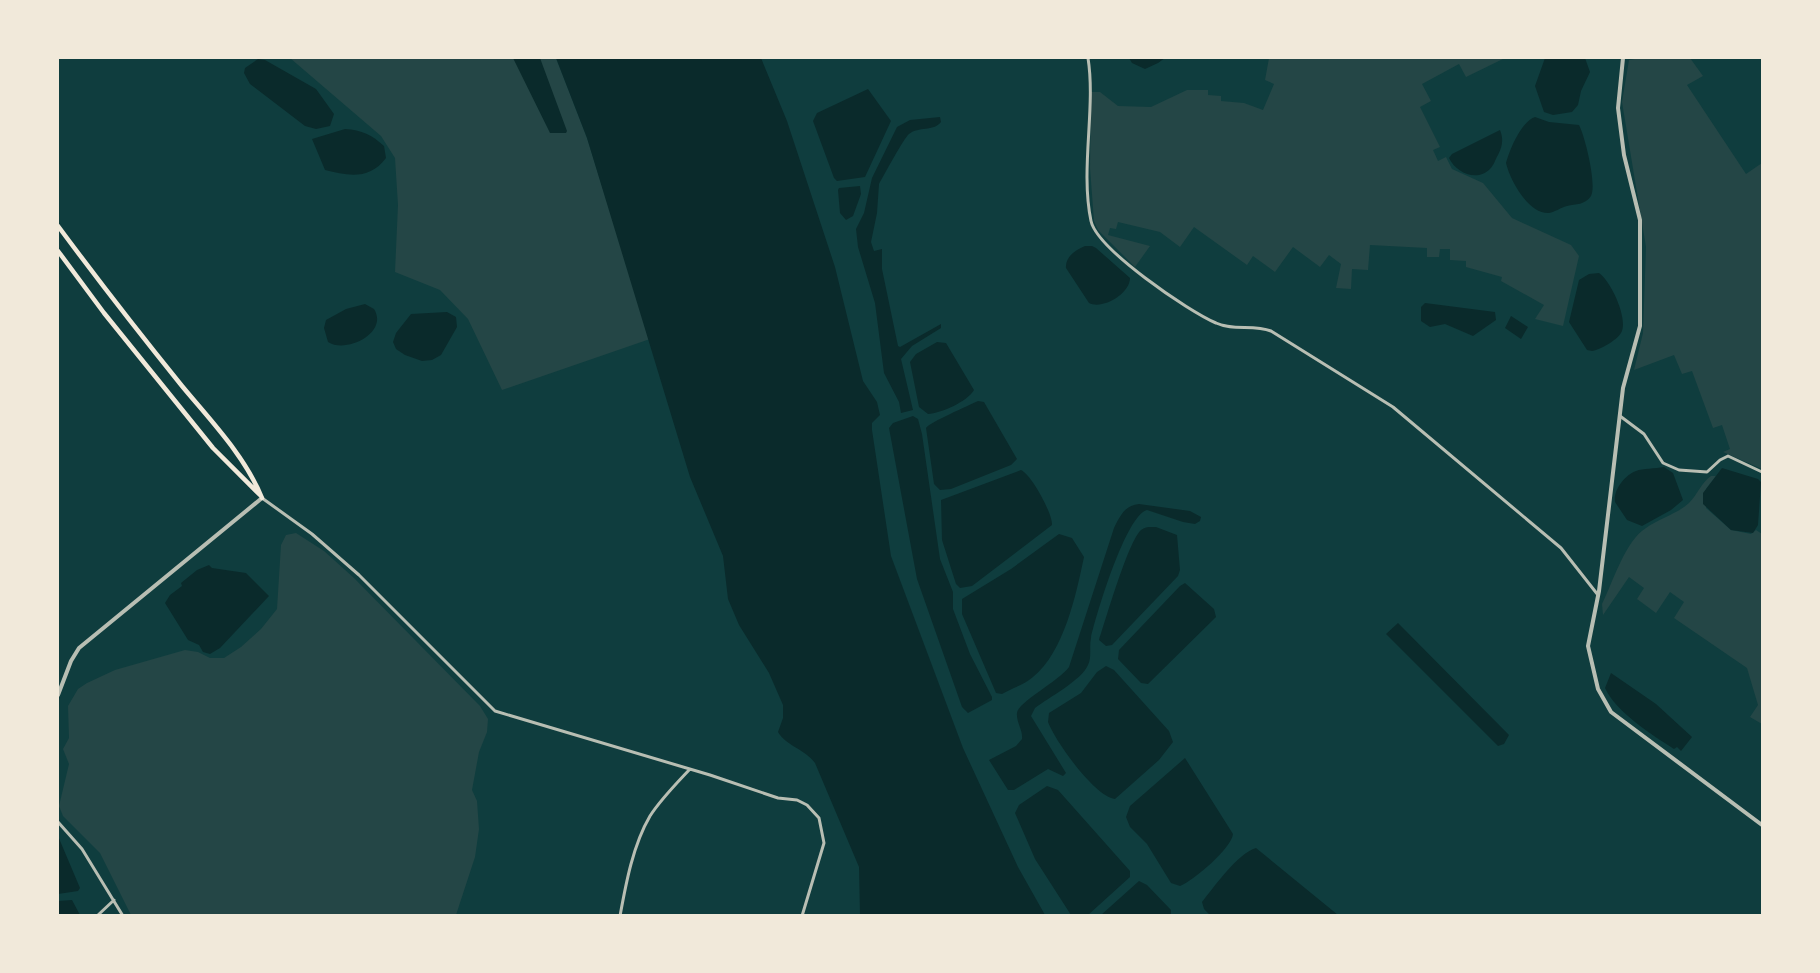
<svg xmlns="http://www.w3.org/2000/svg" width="1820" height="973" font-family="Overpass,sans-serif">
<rect width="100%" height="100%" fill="#0f3d3e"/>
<!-- green -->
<path fill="#244646" d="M290 58H556L587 138 650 339 502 390 468 319 440 290 395 272 398 205 395 158 381 136Z
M1269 58H1505L1466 77 1459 64 1422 84 1431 101 1420 107 1440 147 1433 150 1438 161 1446 157 1452 169 1483 183 1512 218 1571 245 1579 256 1563 326 1535 319 1544 305 1501 281 1502 277 1466 267V261L1450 260V249H1440L1439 257H1427V248L1370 245 1368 270 1352 269 1351 289 1336 288 1341 264 1329 255 1320 267 1293 247 1275 272 1253 256 1247 265 1194 227 1180 247 1160 232 1118 222 1116 229 1110 228 1108 235 1150 246 1135 267 1098 230 1094 221 1090 168 1091 92H1100L1118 106 1151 107 1187 90H1208V95L1221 96V101L1244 103 1263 110 1274 84 1265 80Z
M1640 58H1690L1703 76 1687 85 1746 174 1762 163V469L1723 452 1730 449 1722 425 1713 428 1692 371 1682 374 1674 355 1634 370 1643 333 1646 247 1622 102 1629 60Z
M1711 476H1716L1706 489V508L1731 530 1751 534 1756 530 1762 534V724L1750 717 1758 705 1747 668 1674 618 1684 602 1670 592 1656 613 1637 599 1644 588 1629 577 1603 615 1602 604C1613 582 1625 541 1646 528 1660 518 1677 514 1689 503 1698 494 1701 483 1711 476Z
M296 533 324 551 354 578 480 706 488 719 487 732 479 752 472 790 477 801 479 829 475 857 456 915H131L100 853 63 816 59 806 69 764 63 749 69 738 68 706 78 689 87 683 115 670 185 650 198 652 210 658H224L241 647 261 629 277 609 281 545 286 535Z"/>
<!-- water -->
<path fill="#0a2a2b" d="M513 58H540L567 131 566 133H550Z
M556 58H761L787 121 835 267 863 381 877 402 880 415 872 423V430L891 556 963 748 1018 867 1045 915H860L859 867 815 763C805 749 786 746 778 732L783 718V705L769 673 739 625 728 599 723 556 690 477 587 138Z
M1129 58H1165L1158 63 1145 69 1132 63Z
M1545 58H1585L1590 72 1581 91 1578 105 1572 112 1553 115 1544 112 1535 86Z
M258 59 265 60 316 89 334 114 330 126 316 129 305 126 250 84 244 73 245 68Z
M868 89 891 121 865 177 837 181 834 178 813 121 817 113Z
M940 117 941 122C933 132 919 126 909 134 904 138 884 175 879 184L877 213 871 242 874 251 882 249V269L898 346 900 347 941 324V328L912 346 901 359 913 410 901 413 899 402 884 373 875 303 858 247 856 229 864 213 872 178 897 127 910 120Z
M1535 117 1549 122 1579 125C1585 136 1597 185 1591 196 1585 205 1576 204 1567 206 1560 208 1555 212 1549 213 1528 214 1510 180 1506 163 1510 149 1521 122 1535 117Z
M345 129C362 130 372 135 384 146L386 158C370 180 348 176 325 170L312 139Z
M1500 130C1504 140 1502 147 1498 155 1495 160 1494 165 1490 169 1477 182 1456 173 1449 158L1452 154Z
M860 186 861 194 853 216 846 220 840 213 838 190 839 188Z
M1085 246H1092L1096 248 1130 278C1130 294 1102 310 1089 303L1066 268C1065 257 1075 250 1085 246Z
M1599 273C1611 281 1629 320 1621 333 1617 340 1600 350 1592 351L1587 350 1569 322 1579 280 1589 274Z
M1425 303 1495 312 1496 320 1473 336 1445 324 1430 327 1421 321V307Z
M365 304 374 309C389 333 346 354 328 342L324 328 326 320 346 309Z
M447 312 456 317 457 327 441 355 432 360 422 361 405 355 396 349 393 342 396 333 411 314Z
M1511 316 1528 327 1521 339 1505 328Z
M937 342 946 343 974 390C967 402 941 413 928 414L919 407 910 362 916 354Z
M978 401 984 402 1017 459 1011 465 951 489 940 490 934 484 926 428C930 422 968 406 978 401Z
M913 416 918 419 922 434 940 559 953 592V609L970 654 992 697V700L968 713 962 707 917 579 889 428 893 423Z
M1664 467 1673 473 1683 500 1671 510 1642 526 1627 520 1615 502C1613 490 1625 475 1636 471 1643 468 1655 469 1664 467Z
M1722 468 1758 479 1761 482 1758 525 1753 533 1731 530 1703 504V493Z
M1021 470C1031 474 1053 514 1052 525L972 586 960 588 956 584 942 540 941 500Z
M1139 504 1190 511 1201 517 1200 521 1195 524 1183 522 1147 510C1126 515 1096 615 1091 638 1089 647 1092 657 1088 665 1082 680 1048 698 1035 708L1031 716 1066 773 1063 776 1048 769 1014 790H1008L989 760 1016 746 1022 739C1023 730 1016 722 1017 713 1018 702 1059 681 1069 667L1114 528C1120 516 1125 505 1139 504Z
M1156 527 1177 535 1180 570 1178 576 1112 645 1106 646 1099 640C1106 619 1128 542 1141 530 1146 526 1151 527 1156 527Z
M1059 534 1072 538 1084 557C1076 595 1064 652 1033 677 1024 685 1012 688 1002 694L996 693 962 614V599L1011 569Z
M209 565 212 568 246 573 269 596 220 648 210 654 203 652 199 645 188 640 165 603 170 595 182 586 181 583 197 570Z
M1185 583 1214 609 1216 617 1148 684 1141 683 1118 659 1119 650 1180 586Z
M1398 623 1509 735 1504 744 1498 746 1386 634Z
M1106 666 1114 670 1169 731 1173 742 1159 760 1115 799C1095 797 1055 741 1048 722L1049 713 1081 693 1097 672Z
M1611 673 1656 704 1692 737 1681 751 1677 747 1674 749C1651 734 1617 713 1605 688Z
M1185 758 1233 834C1232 848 1193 881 1180 886L1171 883 1147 844 1130 827 1126 817 1130 806Z
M1047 786 1058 790 1130 871V877L1088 915H1071L1035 859 1015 813 1019 805Z
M58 836 80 888 78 891 58 894Z
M1256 848 1338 915 1211 916 1204 909 1202 902C1214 887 1238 853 1256 848Z
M1139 881 1147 885 1171 910V915H1101Z
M72 900 80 915H58V901Z"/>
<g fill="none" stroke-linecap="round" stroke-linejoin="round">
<!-- minor -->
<path stroke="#b8beb3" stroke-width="3" d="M1088 58C1096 108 1080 169 1091 221 1097 249 1188 311 1216 323 1233 331 1254 324 1271 331L1393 407 1561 548 1598 595
M1620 416 1644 434 1663 463 1679 470 1707 472 1720 460 1728 456 1762 472
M262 498 312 534 359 575 495 711 710 775 778 798 797 800 807 805 819 818 824 843 802 916
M58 822 82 849 123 916
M97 916 114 900
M620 916C626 883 633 845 650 816 661 799 676 784 690 769"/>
<!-- tertiary -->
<path stroke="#b8beb3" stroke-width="4" d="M1623 58 1618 108 1624 155 1640 220V326L1623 388 1599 591 1588 646 1598 689 1611 712 1762 825
M58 695 71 661 79 648 262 498"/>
<!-- secondary -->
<path stroke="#f1e9da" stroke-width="4.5" d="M58 226C98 280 140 334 182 386 211 421 245 456 262 498
M58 251 104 313 213 448 260 495"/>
</g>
<!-- border -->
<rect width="1820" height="973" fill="none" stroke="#f1e9da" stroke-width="118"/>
</svg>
